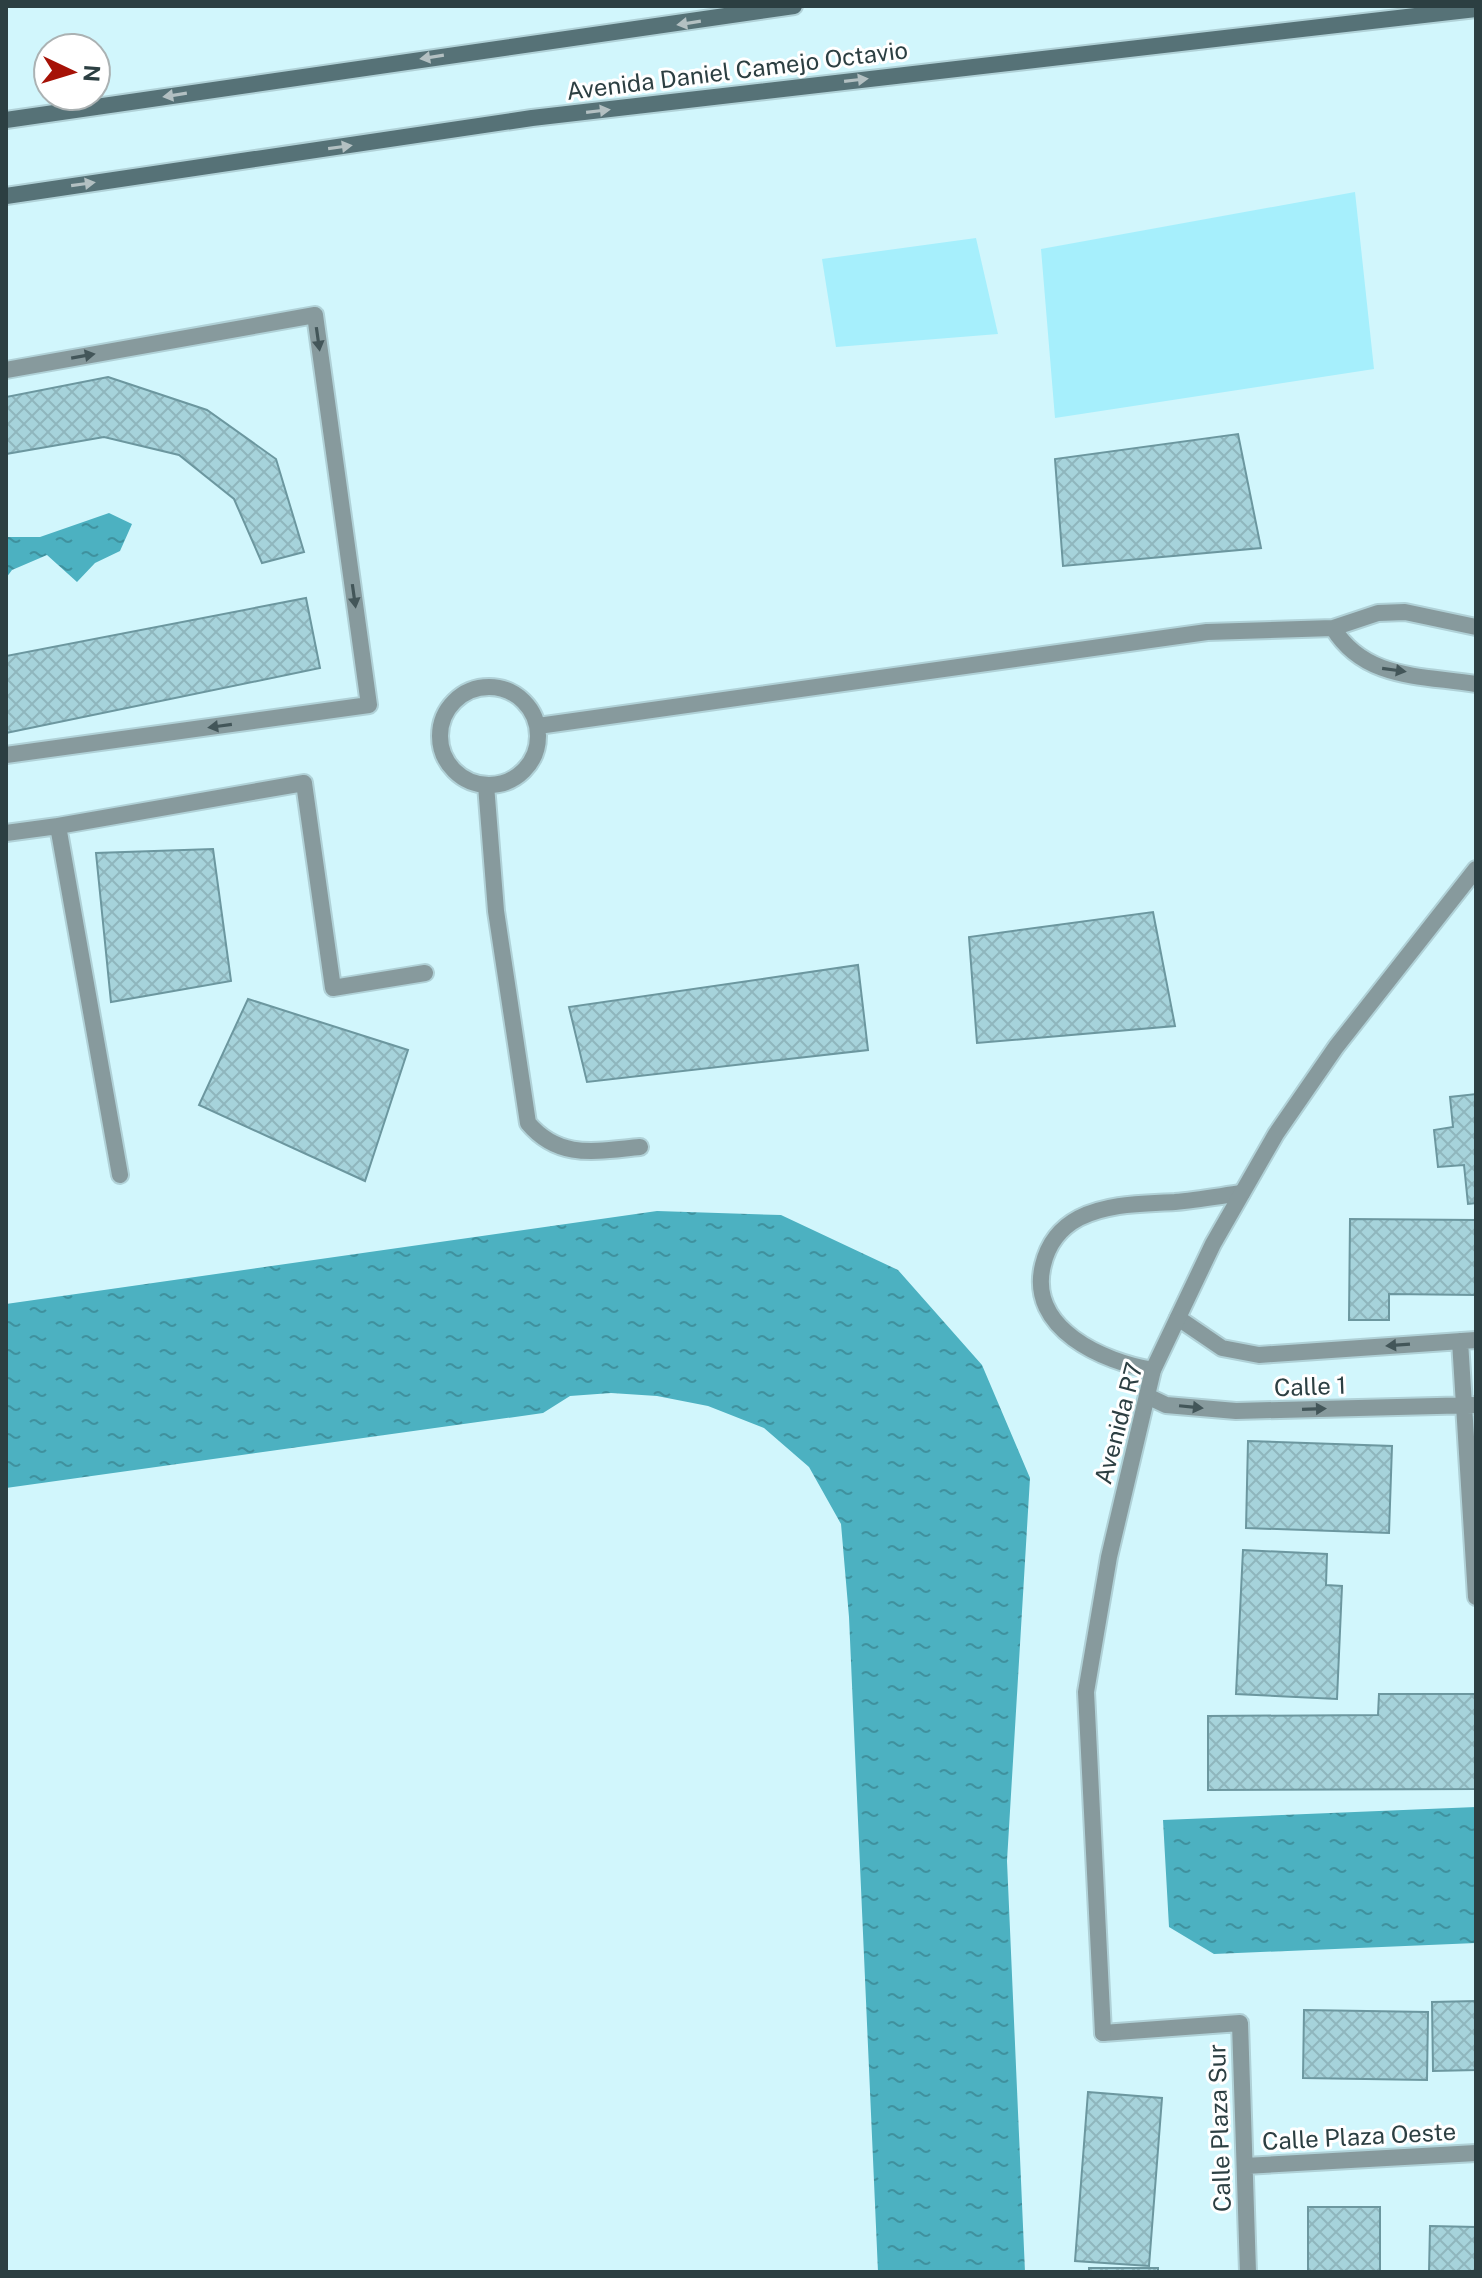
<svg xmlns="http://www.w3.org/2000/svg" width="1482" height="2278" font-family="'Public Sans',sans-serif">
<defs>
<pattern id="water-ripples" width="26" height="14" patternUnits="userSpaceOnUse" patternTransform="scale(2)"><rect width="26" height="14" fill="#4cb1c1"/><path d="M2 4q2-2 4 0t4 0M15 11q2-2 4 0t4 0" fill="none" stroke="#3f919e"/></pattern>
<pattern id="building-cross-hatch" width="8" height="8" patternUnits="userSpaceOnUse" patternTransform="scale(2)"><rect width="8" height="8" fill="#a6d3db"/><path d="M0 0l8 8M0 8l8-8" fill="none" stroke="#8fb6bd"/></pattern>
</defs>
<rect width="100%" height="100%" fill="#d1f6fc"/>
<!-- pitch -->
<path fill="#a6effc" d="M1355 192 1374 369 1055 418 1041 249Z
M976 238 998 334 836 347 822 259Z"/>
<!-- water -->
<path fill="url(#water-ripples)" d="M109 513 132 524 120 551 95 563 77 582 47 555 12 570 6 578V537H40Z
M657 1211 781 1215 898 1270 982 1365 1030 1478 1007 1861 1025 2272H878L849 1617 841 1524 809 1467 764 1428 708 1406 657 1396 611 1393 570 1396 543 1413 6 1488V1304Z
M1476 1807V1943L1214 1954 1169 1927 1163 1820Z"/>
<!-- building -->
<path fill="url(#building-cross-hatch)" stroke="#6c979f" stroke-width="2" d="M108 377 207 410 276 459 304 552 262 563 234 499 179 455 104 437 6 454V397Z
M1238 434 1261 548 1063 566 1055 459Z
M306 598 320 668 6 733V656Z
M213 849 231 981 111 1002 96 853Z
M1153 912 1175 1026 977 1043 969 937Z
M858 965 868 1050 587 1082 569 1007Z
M248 999 408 1050 365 1181 199 1105Z
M1476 1094V1203L1468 1204 1464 1165 1438 1167 1434 1130 1453 1127 1450 1097Z
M1350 1219 1476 1220V1295L1389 1294V1320H1349Z
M1248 1441 1392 1446 1389 1533 1246 1528Z
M1243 1550 1327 1554 1326 1585 1342 1586 1337 1699 1236 1694Z
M1379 1694H1476V1789L1208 1790V1716L1378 1715Z
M1476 2001V2070L1433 2071 1432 2002Z
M1304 2010 1428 2012 1427 2080 1303 2078Z
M1088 2092 1162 2098 1149 2266 1075 2261Z
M1308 2207H1380V2272H1308Z
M1430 2226 1476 2227V2272H1429Z
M1089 2268H1158V2272H1089Z"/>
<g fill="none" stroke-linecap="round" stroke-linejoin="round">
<defs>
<path id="lane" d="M6 370 315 315 369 705 6 755
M1333 628C1365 680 1421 675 1476 684
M440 736a49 49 0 1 1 98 0a49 49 0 1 1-98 0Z
M538 726 1207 632 1333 628 1378 613 1405 612 1476 627
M486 785 496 911 528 1123C559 1160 596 1151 640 1147
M58 826 304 783 333 988 425 973
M6 833 58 826 120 1175
M1178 1318 1222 1348 1259 1355 1476 1340
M1460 1341 1476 1597
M1153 1370C1104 1362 1027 1329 1043 1265 1048 1244 1060 1228 1079 1218 1109 1203 1143 1204 1175 1202 1197 1200 1220 1196 1242 1193
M1147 1396 1166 1405 1236 1411 1476 1405
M1103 2033 1240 2023 1248 2272
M1245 2166 1476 2153"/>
<path id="street" d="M1103 2033 1086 1692 1109 1557 1153 1370 1213 1244 1276 1134 1336 1047 1476 869"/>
<path id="secondary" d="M6 120 794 6
M6 196 532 118 1476 9"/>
</defs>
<!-- lane casing -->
<use href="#lane" stroke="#b0d1d7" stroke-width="20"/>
<!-- street casing -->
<use href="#street" stroke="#b0d1d7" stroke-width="20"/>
<!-- secondary casing -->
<use href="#secondary" stroke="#b0d1d7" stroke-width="20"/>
<!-- lane -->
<use href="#lane" stroke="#879a9d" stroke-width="16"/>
<!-- street -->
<use href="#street" stroke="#879a9d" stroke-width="16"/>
<!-- secondary -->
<use href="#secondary" stroke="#567277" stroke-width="16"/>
</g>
<!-- one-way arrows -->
<defs><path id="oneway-solid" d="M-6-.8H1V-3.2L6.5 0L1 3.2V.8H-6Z" transform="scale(2)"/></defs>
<g fill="#b3c0c2">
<use href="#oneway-solid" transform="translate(689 23) rotate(171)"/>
<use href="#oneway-solid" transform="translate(432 57) rotate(171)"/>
<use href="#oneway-solid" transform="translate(856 80) rotate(-7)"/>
<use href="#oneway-solid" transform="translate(175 95) rotate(171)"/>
<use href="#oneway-solid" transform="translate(598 111) rotate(-7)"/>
<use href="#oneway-solid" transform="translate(340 147) rotate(-8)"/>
<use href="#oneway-solid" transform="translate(83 184) rotate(-8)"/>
</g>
<g fill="#435659">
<use href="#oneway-solid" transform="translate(318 339) rotate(82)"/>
<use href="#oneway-solid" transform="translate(83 356) rotate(-10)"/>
<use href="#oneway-solid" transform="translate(354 596) rotate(82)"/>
<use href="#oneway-solid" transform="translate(1394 670) rotate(8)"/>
<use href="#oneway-solid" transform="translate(220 726) rotate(172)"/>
<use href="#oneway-solid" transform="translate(1398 1345) rotate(176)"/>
<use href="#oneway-solid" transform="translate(1191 1407) rotate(6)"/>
<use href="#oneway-solid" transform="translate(1314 1409) rotate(-2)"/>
</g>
<g text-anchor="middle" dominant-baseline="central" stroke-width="6" stroke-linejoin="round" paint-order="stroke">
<!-- street labels -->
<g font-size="24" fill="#2c3f42" stroke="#fff">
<text transform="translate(737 70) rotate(-7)">Avenida Daniel Camejo Octavio</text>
<text transform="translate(1310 1386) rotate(-2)">Calle 1</text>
<text transform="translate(1118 1423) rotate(-75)">Avenida R7</text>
<text transform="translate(1219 2128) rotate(-92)">Calle Plaza Sur</text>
<text transform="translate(1359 2136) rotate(-3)">Calle Plaza Oeste</text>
</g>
</g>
<!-- border -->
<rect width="1482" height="2278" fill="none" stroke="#2c3f42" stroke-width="16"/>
<!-- north arrow -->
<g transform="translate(72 72) rotate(94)"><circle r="38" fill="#ffffff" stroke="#abb2b3" stroke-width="2"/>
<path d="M0-6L14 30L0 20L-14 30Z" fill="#a61207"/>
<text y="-12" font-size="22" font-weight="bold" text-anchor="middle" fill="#2c3f42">N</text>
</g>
</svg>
